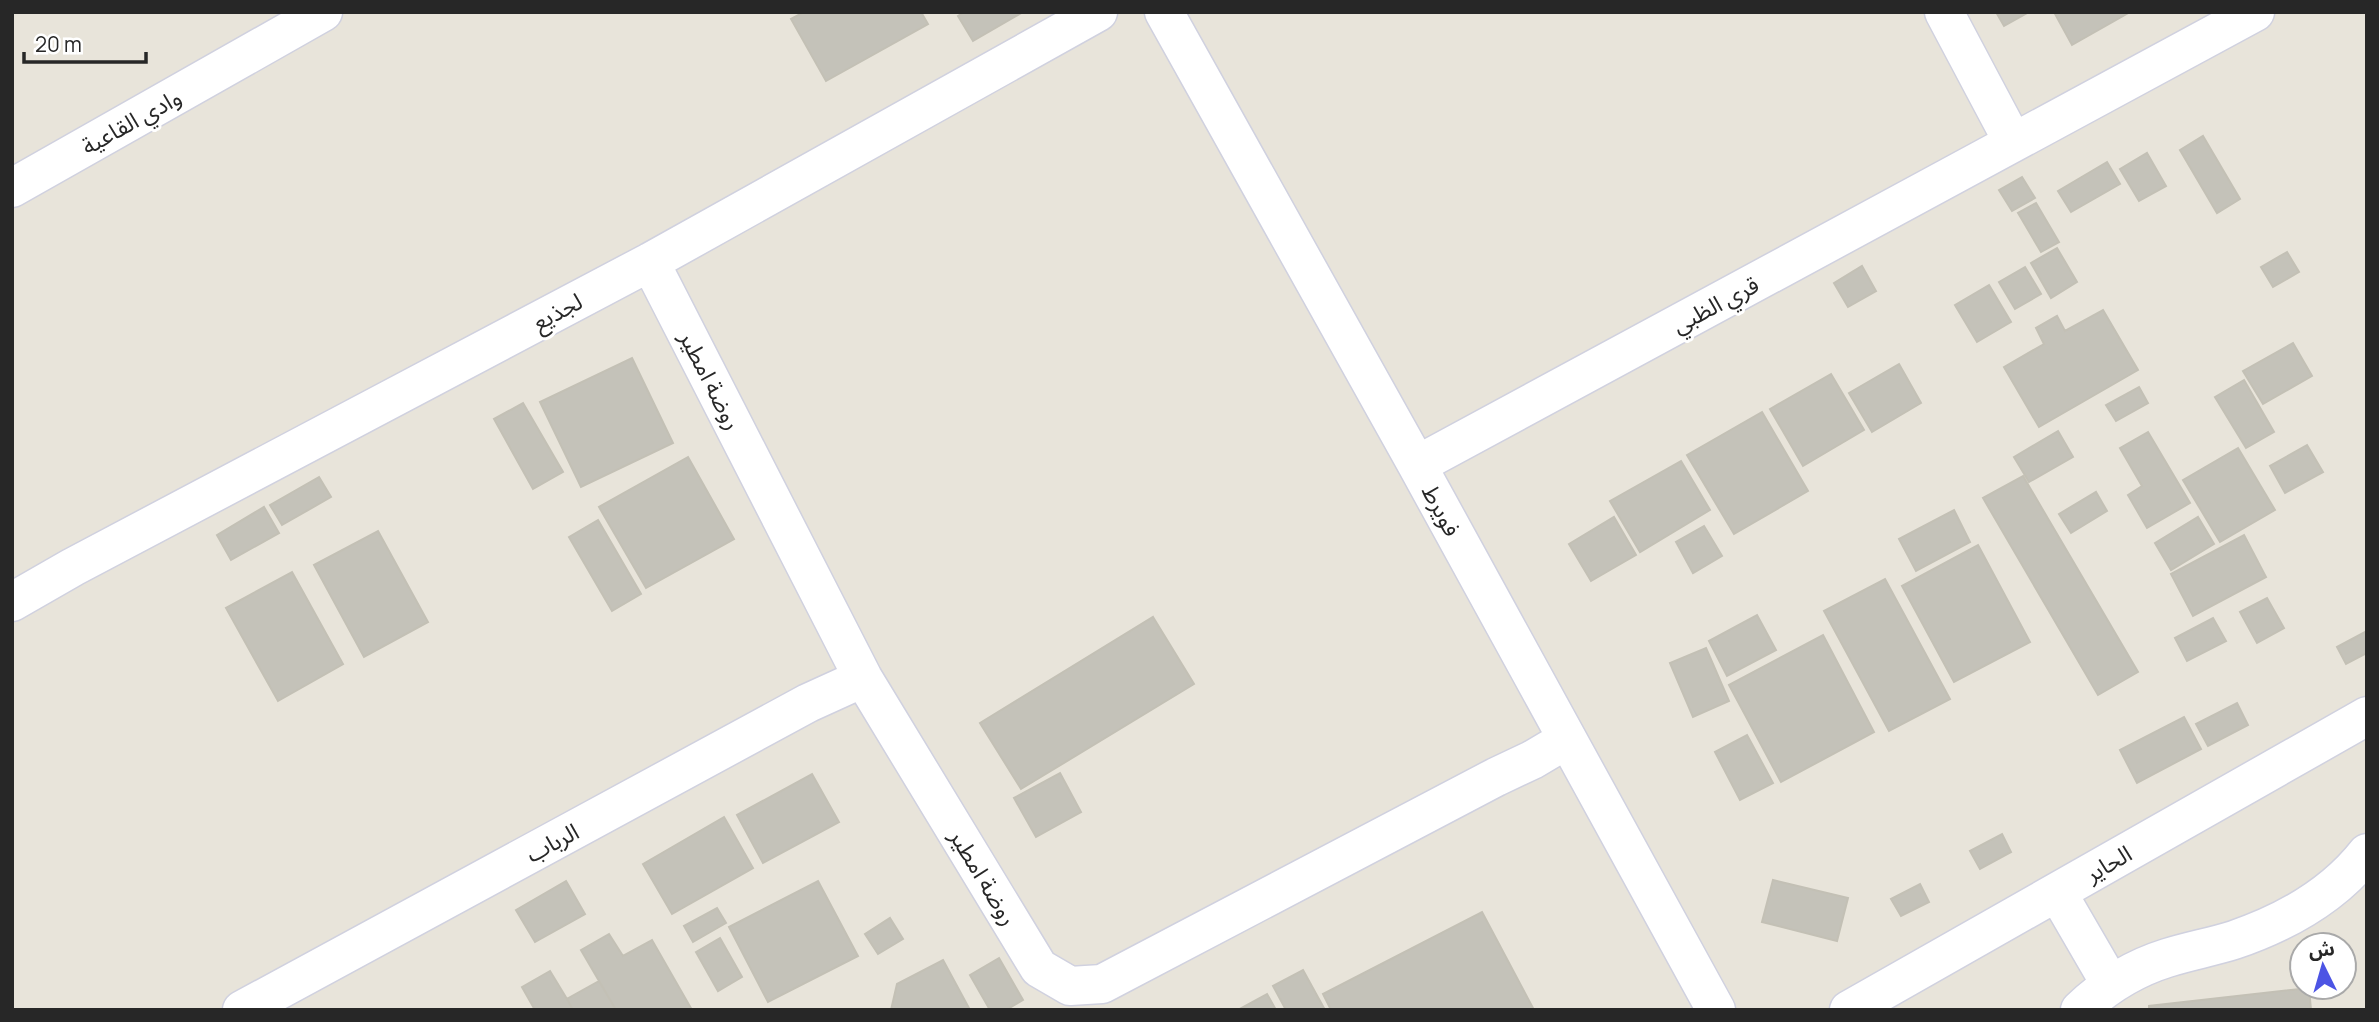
<svg xmlns="http://www.w3.org/2000/svg" width="2379" height="1022" font-family="Manrope,'Noto Sans Arabic',sans-serif">
<rect width="100%" height="100%" fill="#e8e4da"/>
<!-- building -->
<path fill="#c4c2b9" stroke="#c3c0b5" stroke-width="2" d="M804 12H921L928 24 826 81 791 19Z
M964 12H1023L973 41 958 16Z
M1996 12H2029L2004 26Z
M2054 12H2130L2072 45Z
M2203 136 2240 199 2217 213 2180 150Z
M2147 153 2166 186 2139 201 2120 169Z
M2107 162 2120 184 2071 212 2058 191Z
M2022 177 2035 198 2012 211 1999 190Z
M2036 203 2059 242 2041 252 2018 213Z
M2057 248 2077 282 2051 298 2031 263Z
M2287 252 2299 272 2273 287 2261 267Z
M1862 266 1876 291 1848 307 1834 283Z
M2025 267 2041 294 2015 309 1999 282Z
M1989 285 2011 322 1977 342 1955 305Z
M2103 310 2138 370 2039 427 2004 367 2044 344 2036 328 2057 316 2065 331Z
M2293 343 2312 376 2263 404 2243 371Z
M632 358 673 443 581 487 540 402Z
M1899 364 1921 403 1872 432 1849 393Z
M1831 374 1864 430 1803 466 1770 409Z
M2244 380 2274 432 2246 448 2215 397Z
M2139 387 2148 403 2116 421 2106 405Z
M523 403 563 472 533 489 494 419Z
M1762 412 1808 491 1734 534 1687 455Z
M2058 431 2073 457 2029 482 2014 457Z
M2148 432 2190 503 2147 528 2128 495 2142 486 2120 448Z
M2307 445 2323 472 2285 493 2270 466Z
M2238 448 2275 510 2220 542 2183 480Z
M688 457 734 539 646 588 599 507Z
M1681 461 1710 510 1640 552 1610 501Z
M2023 476 2138 672 2098 695 1983 498Z
M319 477 331 497 282 525 270 505Z
M2096 492 2107 511 2071 533 2059 514Z
M264 507 279 533 231 560 217 535Z
M1954 510 1970 542 1916 571 1899 539Z
M1614 517 1636 555 1591 581 1569 544Z
M2198 517 2214 544 2171 570 2155 543Z
M598 520 641 594 612 611 569 537Z
M1704 526 1722 556 1693 573 1676 542Z
M378 531 428 622 364 657 314 565Z
M2244 535 2266 577 2193 616 2171 574Z
M1978 545 2030 642 1954 682 1902 586Z
M292 572 343 664 278 701 226 608Z
M1885 579 1950 699 1889 731 1824 611Z
M2267 598 2284 628 2257 643 2240 612Z
M1757 615 1776 650 1727 676 1709 641Z
M1153 617 1194 684 1021 789 980 723Z
M2213 618 2226 641 2187 661 2175 638Z
M2367 631V653L2346 664 2337 647Z
M1823 635 1874 732 1781 782 1729 685Z
M1706 648 1729 701 1693 717 1670 663Z
M2237 703 2248 725 2208 746 2196 724Z
M2184 717 2201 749 2137 783 2120 750Z
M1747 735 1773 783 1740 800 1715 752Z
M1060 773 1081 812 1036 837 1014 798Z
M812 774 839 822 763 863 737 815Z
M724 817 753 868 672 914 643 864Z
M2002 834 2011 852 1980 869 1970 851Z
M1773 880 1848 898 1837 941 1762 922Z
M566 881 585 914 535 942 516 910Z
M818 881 858 956 768 1002 729 927Z
M1920 884 1929 902 1901 916 1891 899Z
M717 908 726 923 693 942 684 926Z
M1482 912 1534 1010H1331L1323 994Z
M890 918 903 939 878 954 865 934Z
M609 934 623 956 652 940 692 1010H616L581 950Z
M720 938 742 977 718 991 696 952Z
M999 958 1023 1000 1006 1010H990L970 975Z
M943 960 970 1010H891L897 984Z
M1303 970 1325 1010H1286L1273 986Z
M550 971 567 999 573 1010H535L522 987Z
M599 981 616 1010H573L567 999Z
M2309 988 2311 1010H2149V1006Z
M1267 994 1276 1010H1238Z"/>
<g fill="none" stroke-linecap="round" stroke-linejoin="round">
<defs>
<path id="minor" d="M1164 12 1417 465 1716 1010
M1944 12 2013 142
M12 188 323 12
M650 262 863 678 1039 968 1070 986 1102 984 1496 777 1532 760 1566 740
M1417 465 2255 12
M12 602 73 567 650 262 1098 12
M2057 892 2111 985
M242 1010 808 703 863 678
M1849 1010 2367 716
M2080 1010C2104 987 2135 968 2167 958 2189 951 2212 947 2234 940 2284 923 2334 895 2367 853"/>
</defs>
<!-- minor casing -->
<use href="#minor" stroke="#d0d1df" stroke-width="41"/>
<!-- minor -->
<use href="#minor" stroke="#fff" stroke-width="38"/>
</g>
<g text-anchor="middle" dominant-baseline="central" stroke-width="6" stroke-linejoin="round" paint-order="stroke">
<!-- street labels -->
<g font-size="23" fill="#272727" stroke="#fff">
<text transform="translate(131 121) rotate(-29)">وادي القاعية</text>
<text transform="translate(1715 304) rotate(-28)">قري الظبي</text>
<text transform="translate(557 311) rotate(-28)">لجذيع</text>
<text transform="translate(711 380) rotate(63)">روضة امطير</text>
<text transform="translate(1442 510) rotate(62)">فويرط</text>
<text transform="translate(552 842) rotate(-28)">الرباب</text>
<text transform="translate(2108 863) rotate(-30)">الحاير</text>
<text transform="translate(984 877) rotate(59)">روضة امطير</text>
</g>
</g>
<!-- border -->
<rect width="2379" height="1022" fill="none" stroke="#272727" stroke-width="28"/>
<!-- north arrow -->
<g transform="translate(2323 966) rotate(355)"><circle r="33" fill="#ffffff" stroke="#a9a9a9" stroke-width="2"/>
<path d="M0-5L12 26L0 18L-12 26Z" fill="#4c54e4"/>
<text y="-10" font-size="19" font-weight="bold" text-anchor="middle" fill="#272727">ش</text>
</g>
<!-- scale -->
<path d="M24 52v10h122v-10" fill="none" stroke="#272727" stroke-width="3.5"/>
<text x="35" y="52" font-size="21" fill="#272727" stroke="#ffffff" stroke-width="5" paint-order="stroke">20 m</text>
</svg>
